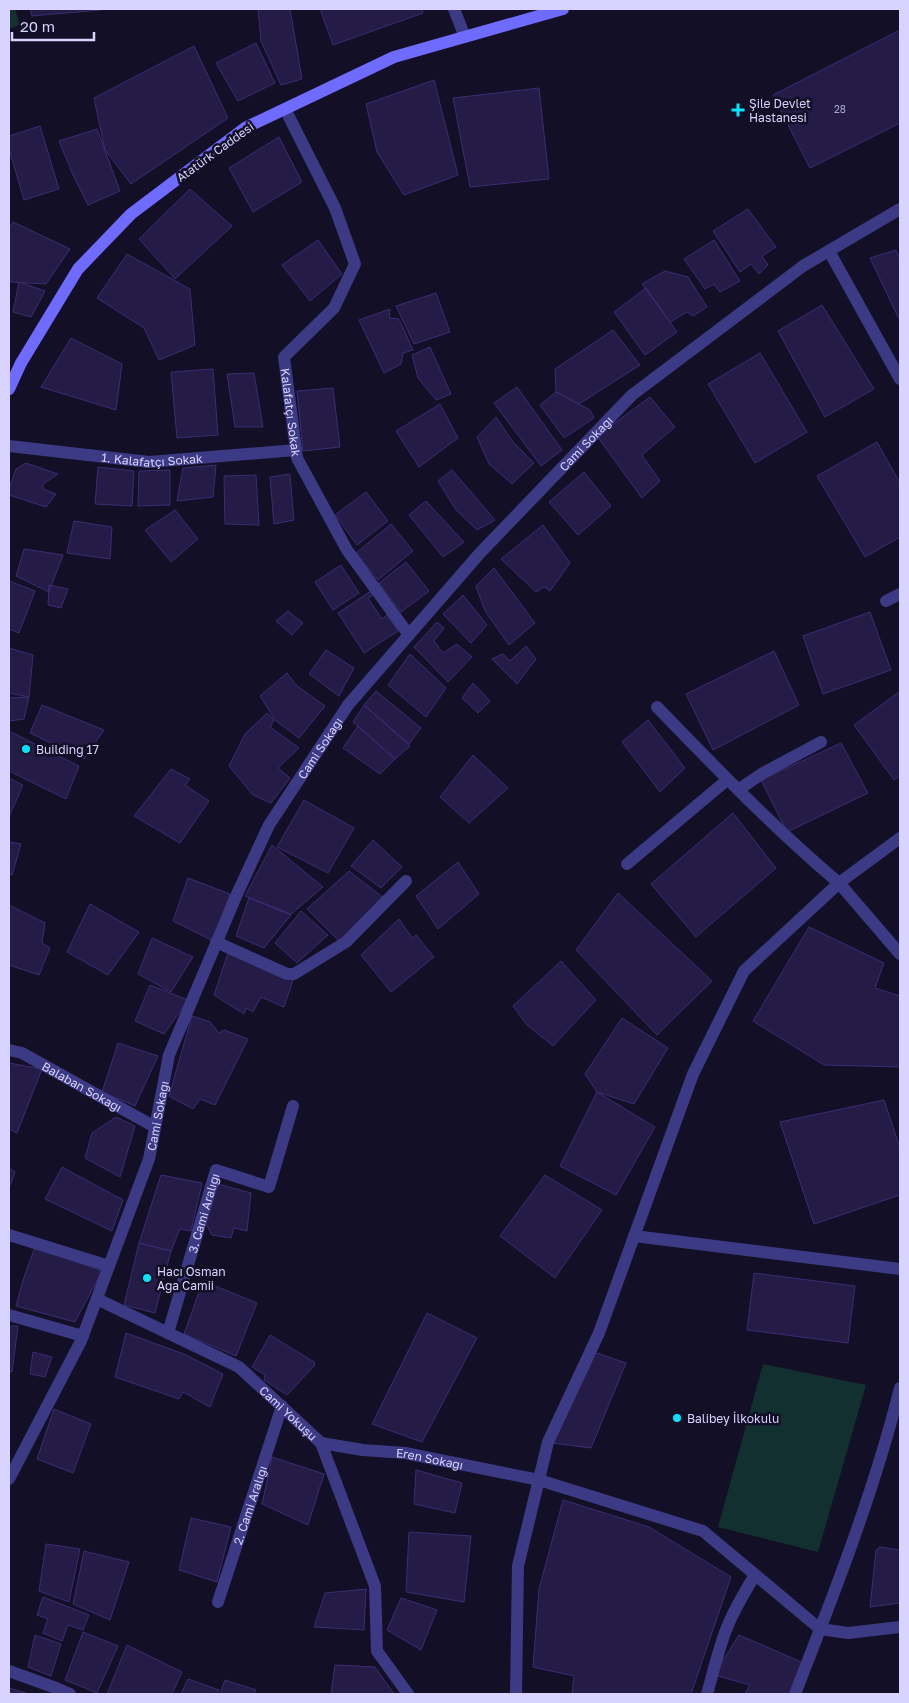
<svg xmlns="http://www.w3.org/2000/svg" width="909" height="1703" font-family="'Golos Text',sans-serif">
<rect width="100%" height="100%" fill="#130f26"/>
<!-- green -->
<path fill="#12302f" d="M9 9H15L20 25 9 29Z
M763 1364 866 1385 818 1552 718 1527Z"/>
<!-- building -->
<path fill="#241b47" stroke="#3b2d73" d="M30 9H101V10L32 16Z
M258 9H290L302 79 281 85 261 41Z
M320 9H422L423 13 333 45Z
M900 30V123L810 168 773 95Z
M256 43 275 83 238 101 216 63Z
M194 46 228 118 131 184 105 150 94 98Z
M434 80 458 175 404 195 377 152 366 104Z
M539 88 549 179 470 187 453 98Z
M40 126 59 189 24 200 9 149V136Z
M97 129 120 191 88 205 73 175 59 141Z
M279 137 302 182 253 212 229 168Z
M190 189 232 226 175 279 139 239Z
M748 209 776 247 762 256 768 265 759 274 751 264 740 272 713 231Z
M13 222 70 249 46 284 11 282 9 278V229Z
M318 240 342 274 310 301 282 265Z
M714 240 740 281 720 292 714 284 705 289 684 259Z
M896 250 900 259V321L870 258Z
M127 254 190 289 195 345 159 360 144 328 97 298Z
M665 271 688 277 707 307 693 316 687 312 670 322 642 284Z
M19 282 45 291 31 317 13 312Z
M646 288 677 332 645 355 614 312Z
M436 293 450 332 414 344 396 306Z
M822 305 874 389 825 417 778 331Z
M390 309 389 318 399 319 413 350 403 353 401 364 384 373 359 320Z
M613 330 640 365 579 404 556 392 555 369Z
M71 338 122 364 116 410 41 387Z
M430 347 451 394 436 400 418 378 412 355Z
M760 353 807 432 755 463 708 384Z
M213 369 218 435 177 438 171 372Z
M254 373 263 427H235L227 374Z
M517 387 562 450 541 466 494 403Z
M333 388 340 447 303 451 297 391Z
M556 392 590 410 594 418 564 438 540 405Z
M650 397 675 427 642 455 660 481 642 498 597 436Z
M440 404 458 438 419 467 396 431Z
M496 417 513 442 534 463 512 484 489 464 477 437Z
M877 442 900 483V537L865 557 817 476Z
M26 463 58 474 43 484V489L56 494 46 507 9 495V489L16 469Z
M216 465 213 497 177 501 183 468Z
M98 467 134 471 132 506 95 504Z
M170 470V505L138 506 139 471Z
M452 470 495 520 477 530 456 510 438 481Z
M584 472 611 506 578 535 549 502Z
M290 474 294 520 274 524 270 477Z
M256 475 259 525 225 524 224 476Z
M366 492 388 521 357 545 335 515Z
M426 501 464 542 443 557 409 515Z
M175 510 198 539 171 562 145 530Z
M74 521 112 527 110 559 67 553Z
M391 524 413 551 378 580 356 553Z
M543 525 570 563 550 591 544 587 536 592 501 559Z
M24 549 63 555 49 592 16 576Z
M406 562 429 591 401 612 379 583Z
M341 565 359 593 333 610 315 582Z
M494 568 535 623 509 645 485 611 476 586Z
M9 581 35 591 19 633 9 629Z
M49 585 68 589 61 608 48 605Z
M371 591 373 595 368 598 382 619 387 615 398 631 364 653 338 613Z
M463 595 487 625 471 643 443 614Z
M288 611 303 623 292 635 276 621Z
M870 612 891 670 823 694 803 636Z
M437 622 444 628 434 641 443 653 457 644 472 657 448 682 414 647Z
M526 646 536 659 517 684 492 659 503 654 510 661Z
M9 648 33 655 29 697 9 693Z
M326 650 354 668 339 696 309 674Z
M774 651 799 705 713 750 686 694Z
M410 654 446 688 426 717 388 685Z
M287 673 296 685 325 706 299 738 275 720 260 696Z
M473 683 490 701 478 713 462 698Z
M376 691 421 728 409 744 364 705Z
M900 691V776L894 780 854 725Z
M29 697 24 719 9 721V698Z
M42 705 104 730 84 759 30 733Z
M364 705 410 746 395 759 353 722Z
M267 713 274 720 270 727 299 748 278 768 290 778 271 803 253 795 229 766 245 734Z
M648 720 685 768 660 792 622 742Z
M358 726 395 759 380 774 343 748Z
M9 731 79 766 66 799 9 771Z
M841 743 868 793 787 832 761 780Z
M473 755 508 788 469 823 440 797Z
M171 769 190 779 185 785 209 801 180 843 134 816Z
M9 778 23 785 9 817Z
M304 800 354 828 328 873 277 847Z
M733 813 776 868 696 937 651 884Z
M373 840 402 867 381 888 351 866Z
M9 842 21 844 12 875 9 874Z
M272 845 323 887 291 914 245 896Z
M458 862 479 894 438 929 416 896Z
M349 871 384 898 341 943 307 909Z
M188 878 230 894 213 941 173 921Z
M618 893 712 981 657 1035 576 950Z
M249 898 291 915 264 948 236 936Z
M90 904 139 932 108 975 67 952Z
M9 905 45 923 42 943 50 948 39 975 9 965Z
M301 911 328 935 297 963 275 943Z
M399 919 412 938 416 935 434 957 391 992 361 955Z
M809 927 884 963 875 988 900 996V1067L824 1065 753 1021Z
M152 938 193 957 171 992 138 974Z
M228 953 293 980 284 1007 261 997 253 1012 246 1008 244 1014 214 995Z
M561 961 596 1000 553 1046 527 1025 513 1006Z
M150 985 188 1000 164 1034 135 1021Z
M192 1016 210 1022 219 1033 224 1030 248 1039 215 1105 200 1099 193 1109 169 1096Z
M622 1018 668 1048 634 1104 597 1092 585 1074Z
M118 1043 158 1056 135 1106 102 1092Z
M9 1063 42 1069 17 1133 9 1129Z
M597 1092 655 1127 616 1195 560 1166Z
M884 1100 900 1148V1195L814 1224 780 1122Z
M116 1117 135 1126 120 1177 85 1158 92 1133Z
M62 1167 123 1200 112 1231 45 1199Z
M9 1168 15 1172 9 1188Z
M161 1175 202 1183 191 1231 180 1229 171 1251 139 1243Z
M545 1175 602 1210 555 1278 500 1236Z
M218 1184 251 1193 247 1231 234 1228 231 1238 212 1235 205 1222Z
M139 1243 171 1251 155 1313 124 1305Z
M35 1247 102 1271 75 1322 16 1306 23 1280Z
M754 1273 855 1286 848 1343 747 1330Z
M203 1281 257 1303 236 1356 184 1334Z
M427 1313 477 1338 422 1442 372 1424Z
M9 1326H18L12 1372 9 1371Z
M126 1333 184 1354 223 1374 210 1407 183 1392 179 1399 115 1377Z
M270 1335 314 1362 315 1365 287 1395 264 1380 265 1375 252 1367Z
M591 1351 626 1363 591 1448 552 1443Z
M33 1352 52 1357 45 1377 30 1374Z
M54 1409 91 1424 73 1473 37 1459Z
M272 1457 324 1474 308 1525 262 1504Z
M416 1470 462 1483 455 1513 414 1504Z
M563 1500 649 1527 731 1577 691 1694H572L574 1676 533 1667 539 1589Z
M191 1518 231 1527 217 1582 179 1570Z
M409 1532 471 1536 464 1602 406 1592Z
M46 1544 80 1549 69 1602 39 1591Z
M880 1547 900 1550V1603L870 1607 876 1550Z
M84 1551 129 1562 110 1620 73 1604Z
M366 1589 364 1630 314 1627 325 1593Z
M43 1597 89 1615 83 1630 68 1625 62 1641 43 1633 48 1619 37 1615Z
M401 1598 437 1610 421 1650 387 1630Z
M83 1632 118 1646 97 1693 65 1680Z
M35 1635 61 1644 51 1676 28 1667Z
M739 1635 806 1664 790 1694H745L750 1685 714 1675Z
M127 1645 182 1672 172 1694H107Z
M335 1665 375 1667 394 1694H331Z
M188 1679 219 1690 217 1694H181Z
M225 1680 256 1690 254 1694H220Z
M9 1688 29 1694H9Z"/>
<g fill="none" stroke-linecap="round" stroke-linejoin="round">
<!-- lane -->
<path stroke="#3d3a85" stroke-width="12" d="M886 601 900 594
M657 707C716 768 775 829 839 883
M738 790 763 773 821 742
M627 864 727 780
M216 942 287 974H294L346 942 406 881"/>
<!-- street -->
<g stroke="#3d3a85" stroke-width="12">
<path d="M454 9 465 37"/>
<path id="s1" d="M285 109 335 208 355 264 334 308 284 357 297 458 347 550 409 635"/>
<path d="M829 251 900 379"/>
<path id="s2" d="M9 446 149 462 296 450"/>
<path d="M839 883 900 954"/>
<path id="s3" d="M9 1050 22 1053 155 1127"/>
<path d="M9 1235 109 1266"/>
<path d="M634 1236 900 1269"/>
<path id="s4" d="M97 1299 239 1367 321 1443 375 1586 377 1651 408 1694"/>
<path d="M9 1315 83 1336"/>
<path id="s5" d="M168 1333 216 1170 269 1187 293 1106"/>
<path id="s6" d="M321 1443 363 1450 405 1453 539 1480 703 1531 820 1629 848 1633 900 1627"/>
<path id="s7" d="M9 1479 81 1341 149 1159 169 1055 237 894 269 825 348 705 480 553 632 395 803 266 900 209"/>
<path id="s8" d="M218 1602 282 1406"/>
<path d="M9 1671 56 1688 70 1694"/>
<path d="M516 1694 518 1566 548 1442 599 1333 693 1074 744 971 839 883 900 838"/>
<path d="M707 1694C713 1673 718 1651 726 1630 733 1611 744 1593 755 1575"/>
<path d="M795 1694C834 1594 874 1492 900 1388"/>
</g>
<!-- secondary -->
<path stroke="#6f6bff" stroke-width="12" d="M9 389 21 363 78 269 131 214 245 128 394 57 563 9"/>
</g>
<!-- markers -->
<g fill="#00e5ff" stroke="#130f26" stroke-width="2">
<path d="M735.5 102.5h5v5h5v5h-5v5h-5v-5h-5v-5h5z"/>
<circle cx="26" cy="749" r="5"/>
<circle cx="147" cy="1278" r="5"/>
<circle cx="677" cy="1418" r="5"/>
</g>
<g text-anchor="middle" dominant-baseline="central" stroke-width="5" stroke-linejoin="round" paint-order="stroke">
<!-- number labels -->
<g font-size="10" fill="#aca6d1">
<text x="840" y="109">28</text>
</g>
<!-- poi labels -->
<g font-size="12" fill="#d9d4ff" stroke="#130f26" text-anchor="start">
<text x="749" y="103">Şile Devlet<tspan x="749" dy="14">Hastanesi</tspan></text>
<text x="36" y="749">Building 17</text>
<text x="157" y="1271">Hacı Osman<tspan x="157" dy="14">Ağa Camii</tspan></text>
<text x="687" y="1418">Balibey İlkokulu</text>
</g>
<!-- street labels -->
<g font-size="12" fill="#d9d4ff" stroke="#130f26">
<text transform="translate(215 152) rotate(-36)">Atatürk Caddesi</text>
<text stroke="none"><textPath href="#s1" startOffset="345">Kalafatçı Sokak</textPath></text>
<text stroke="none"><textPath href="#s7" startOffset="1204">Cami Sokağı</textPath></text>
<text stroke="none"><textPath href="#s2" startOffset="144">1. Kalafatçı Sokak</textPath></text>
<text stroke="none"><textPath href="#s7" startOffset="799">Cami Sokağı</textPath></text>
<text stroke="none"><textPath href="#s3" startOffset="82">Balaban Sokağı</textPath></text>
<text stroke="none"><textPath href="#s7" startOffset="394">Cami Sokağı</textPath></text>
<text stroke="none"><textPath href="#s5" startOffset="125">3. Cami Aralığı</textPath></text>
<text stroke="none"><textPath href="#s4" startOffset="225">Cami Yokuşu</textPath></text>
<text stroke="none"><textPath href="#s6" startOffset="110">Eren Sokağı</textPath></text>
<text stroke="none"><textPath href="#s8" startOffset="102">2. Cami Aralığı</textPath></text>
</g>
</g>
<!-- border -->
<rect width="909" height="1703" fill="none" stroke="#d9d4ff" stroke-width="20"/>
<!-- scale -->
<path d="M12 32v8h82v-8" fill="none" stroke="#d9d4ff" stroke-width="2.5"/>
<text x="20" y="32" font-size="15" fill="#d9d4ff" stroke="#130f26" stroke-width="4" paint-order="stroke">20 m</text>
</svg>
